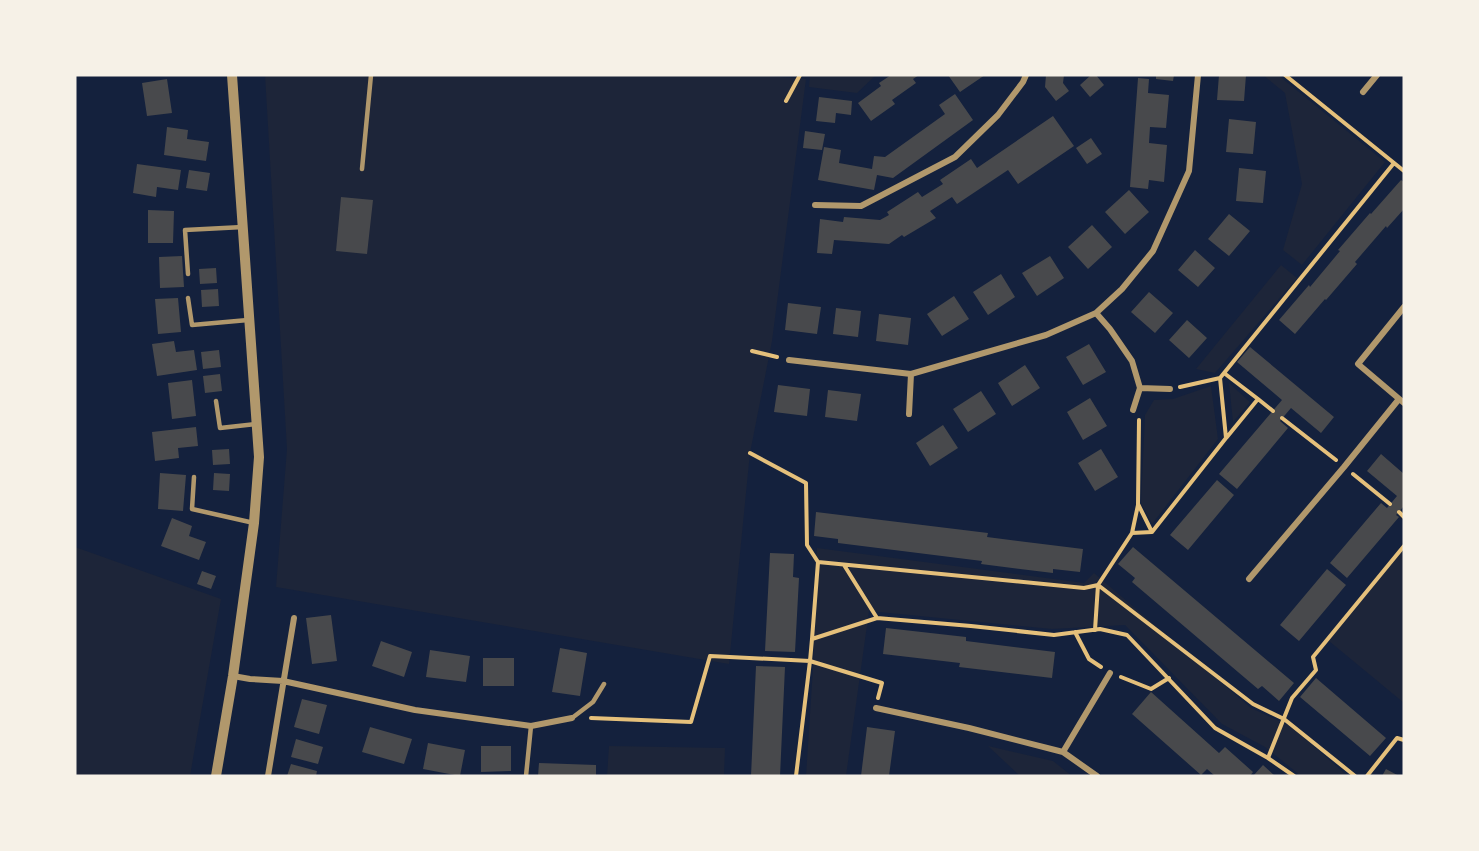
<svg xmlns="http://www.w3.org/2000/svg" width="1479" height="851" font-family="'PT Serif',serif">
<rect width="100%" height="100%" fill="#14213d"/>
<!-- green -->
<path fill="#1d2539" d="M265 75H757L806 79 772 341 750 453 729 664 276 587 287 449Z
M810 75H876L857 93 809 87Z
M1263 75H1278L1385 162 1302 265 1283 250 1302 184 1285 93Z
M1281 265 1297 278 1215 373 1196 369Z
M1229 383 1250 402 1233 422Z
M1211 386 1218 439 1152 524 1141 503 1145 415 1154 400 1173 399Z
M75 547 221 599 190 776H75Z
M817 548 1084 583 1094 573 1251 708 1292 727 1342 771 1346 776H1301L1265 747 1222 724 1125 625 1052 629 869 611 846 776H806L813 668Z
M1404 549V703L1329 641Z
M609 746 725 748 724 776H607Z
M988 746 1053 761 1072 776H1020Z"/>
<!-- building -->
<path fill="#48494c" d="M891 75H919L913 79 916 83 892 100 895 104 871 121 858 103 881 86 879 83Z
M948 75H985L960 92Z
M1046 75H1064L1063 83 1069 91 1056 101 1045 87Z
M1091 75H1096L1104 85 1090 97 1080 85Z
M1156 75H1174L1173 81 1156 79Z
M1219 75H1246L1244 101 1217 100Z
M1138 78 1149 79 1148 93 1169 95 1166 128 1150 127 1149 143 1167 145 1164 182 1149 180 1148 189 1130 187Z
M167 79 172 113 147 116 142 83Z
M955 94 973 120 893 178 877 175 874 190 818 180 824 147 841 150 839 163 872 169 874 156 885 157 945 114 939 105Z
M819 97 852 101 851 115 836 113 835 123 816 121Z
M1053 116 1074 146 1018 184 1008 170 957 204 952 197 930 211 936 218 904 237 902 235 889 244 834 240 832 254 817 253 820 219 843 222 844 217 880 220 889 215 887 212 918 192 922 197 943 184 940 180 971 159 977 168Z
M1229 119 1256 122 1253 154 1226 152Z
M167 127 188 130 187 139 209 142 206 161 164 155Z
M805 131 825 134 822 150 803 148Z
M1091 138 1102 154 1087 164 1076 148Z
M137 164 181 170 178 190 157 187 156 197 133 193Z
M1239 168 1266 171 1263 203 1236 201Z
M189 170 210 173 207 191 186 188Z
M1401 180 1404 182V209L1387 228 1386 226 1355 262 1357 264 1326 300 1325 299 1295 334 1279 320 1309 285 1310 287 1340 251 1338 250 1370 213 1371 214Z
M1129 190 1149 212 1125 234 1105 212Z
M341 197 373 200 367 254 336 251Z
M148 210 174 211 173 243H148Z
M1229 214 1250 231 1229 256 1208 239Z
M1092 225 1112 247 1088 269 1068 247Z
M1195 250 1215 268 1198 287 1178 270Z
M182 256 184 287 160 288 159 257Z
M1050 256 1064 278 1037 296 1022 273Z
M216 268 217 283 200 284 199 269Z
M1001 274 1015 297 988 315 973 292Z
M218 289 219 306 202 307 201 290Z
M1149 292 1173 313 1155 333 1131 312Z
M954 296 969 319 942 336 927 314Z
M178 298 181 332 158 334 155 299Z
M788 303 821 307 817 334 785 330Z
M836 308 861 311 858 337 833 334Z
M879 314 911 318 908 345 876 341Z
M1187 320 1207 338 1189 358 1169 340Z
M174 341 176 352 194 350 197 370 157 376 152 344Z
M1089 344 1106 372 1083 385 1066 357Z
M1250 347 1334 417 1321 433 1291 408 1280 421 1288 428 1237 489 1219 474 1282 400 1237 362Z
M219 350 221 367 203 369 201 352Z
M1025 365 1040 388 1012 406 998 383Z
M220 374 222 391 205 393 203 376Z
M192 380 196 416 172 419 168 383Z
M778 385 810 389 807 416 774 412Z
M828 390 861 394 857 421 825 417Z
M981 391 996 414 968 432 953 409Z
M1090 398 1107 426 1083 440 1067 412Z
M943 425 958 448 930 466 916 443Z
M196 427 198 446 178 448 179 458 155 461 152 432Z
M229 449 230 464 213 465 212 450Z
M1101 449 1118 477 1095 491 1078 463Z
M1381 454 1404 474V506L1396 515 1399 517 1347 578 1330 563 1381 503 1387 508 1397 496 1367 471Z
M160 473 186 475 183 511 158 509Z
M214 473 230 474 229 491 213 490Z
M1217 480 1234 495 1188 550 1170 535Z
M816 512 988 533 987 537 1083 549 1080 572 1053 569V573L981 564 982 561 838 543V539L814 536Z
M172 518 192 526 189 536 206 542 199 560 161 546Z
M1133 547 1294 683 1279 701 1262 686 1258 689 1132 582 1135 578 1118 564Z
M770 553 794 554 793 577 799 578 795 652 765 651Z
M1327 569 1346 585 1299 641 1280 625Z
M202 571 216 576 211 589 197 584Z
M331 615 337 661 312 664 306 618Z
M886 628 966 637V641L1055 652 1052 678 959 667 960 663 883 654Z
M381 641 412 652 404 677 372 666Z
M560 648 587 653 580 696 552 692Z
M430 650 470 656 466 682 426 677Z
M483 658H514V686H483Z
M756 666 785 667 780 776H751Z
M1316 678 1386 738 1370 756 1300 697Z
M1151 692 1219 753 1225 747 1253 772 1250 776H1215L1207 769 1201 775 1132 714Z
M302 699 327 705 319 734 294 727Z
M370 727 412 739 404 764 362 752Z
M867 727 895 731 889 776H861Z
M296 739 323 747 318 764 291 757Z
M428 743 465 750 460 776 423 769Z
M481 746H511V771L481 772Z
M539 763 596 765V776H538Z
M291 764 317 771 316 776H287Z
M1263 765 1275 776H1253Z
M1386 769 1399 776H1382Z"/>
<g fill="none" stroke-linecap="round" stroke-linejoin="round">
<!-- path -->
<path stroke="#e5c07b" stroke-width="4" d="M1285 75 1404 171
M786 101 800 75
M752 351 777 357
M1224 373 1258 399
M1180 387 1220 378 1394 163
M1282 418 1336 460
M1139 420 1138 504 1152 532 1226 438 1220 378
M1227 437 1258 399 1273 411
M750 453 806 483 807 545 818 562 812 639
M1353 474 1390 504
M1399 512 1404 517
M1132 533 1138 505
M818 562 1084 588 1098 585 1253 704 1284 719 1355 776
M844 565 877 618
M1095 630 1098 585 1132 533 1152 532
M1075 632 1089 659 1101 667
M1121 677 1151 689 1169 678
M878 698 882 683 810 661 812 639 877 618 971 626 1054 635 1100 629 1127 635 1215 728 1268 758 1294 776
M591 718 691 722 710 656 810 661 796 776
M1268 758 1292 698 1316 670 1313 657 1404 546
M1367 776 1397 738 1404 740"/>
<!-- service -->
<path stroke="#b1986c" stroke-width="4.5" d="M362 169 371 75
M188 274 185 230 243 227
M188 298 192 325 248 320
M216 401 220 428 257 424
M194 477 192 509 254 523
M572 718 593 702 604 684
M526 776 531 726"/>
<!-- minor -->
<path stroke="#b1986c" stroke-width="6" d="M1363 92 1377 75
M815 205 861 206 955 157 998 115 1023 82 1026 75
M1404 307 1358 364 1404 403
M1096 313 1110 329 1132 361 1140 388
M789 360 911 374 1046 335 1096 313 1122 289 1153 251 1189 171 1198 75
M1133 410 1140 388 1170 389
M909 414 911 374
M1249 579 1344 467 1399 399
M233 676 250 679 283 681 415 710 531 726 572 718
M876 708 969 728 1063 752 1097 776
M1063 752 1110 673
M268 776 294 618"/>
<!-- tertiary -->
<path stroke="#b1986c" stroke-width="10" d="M216 776 233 676 254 523 259 457 232 75"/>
</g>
<!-- border -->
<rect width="1479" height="851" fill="none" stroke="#f6f1e7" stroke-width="153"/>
</svg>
